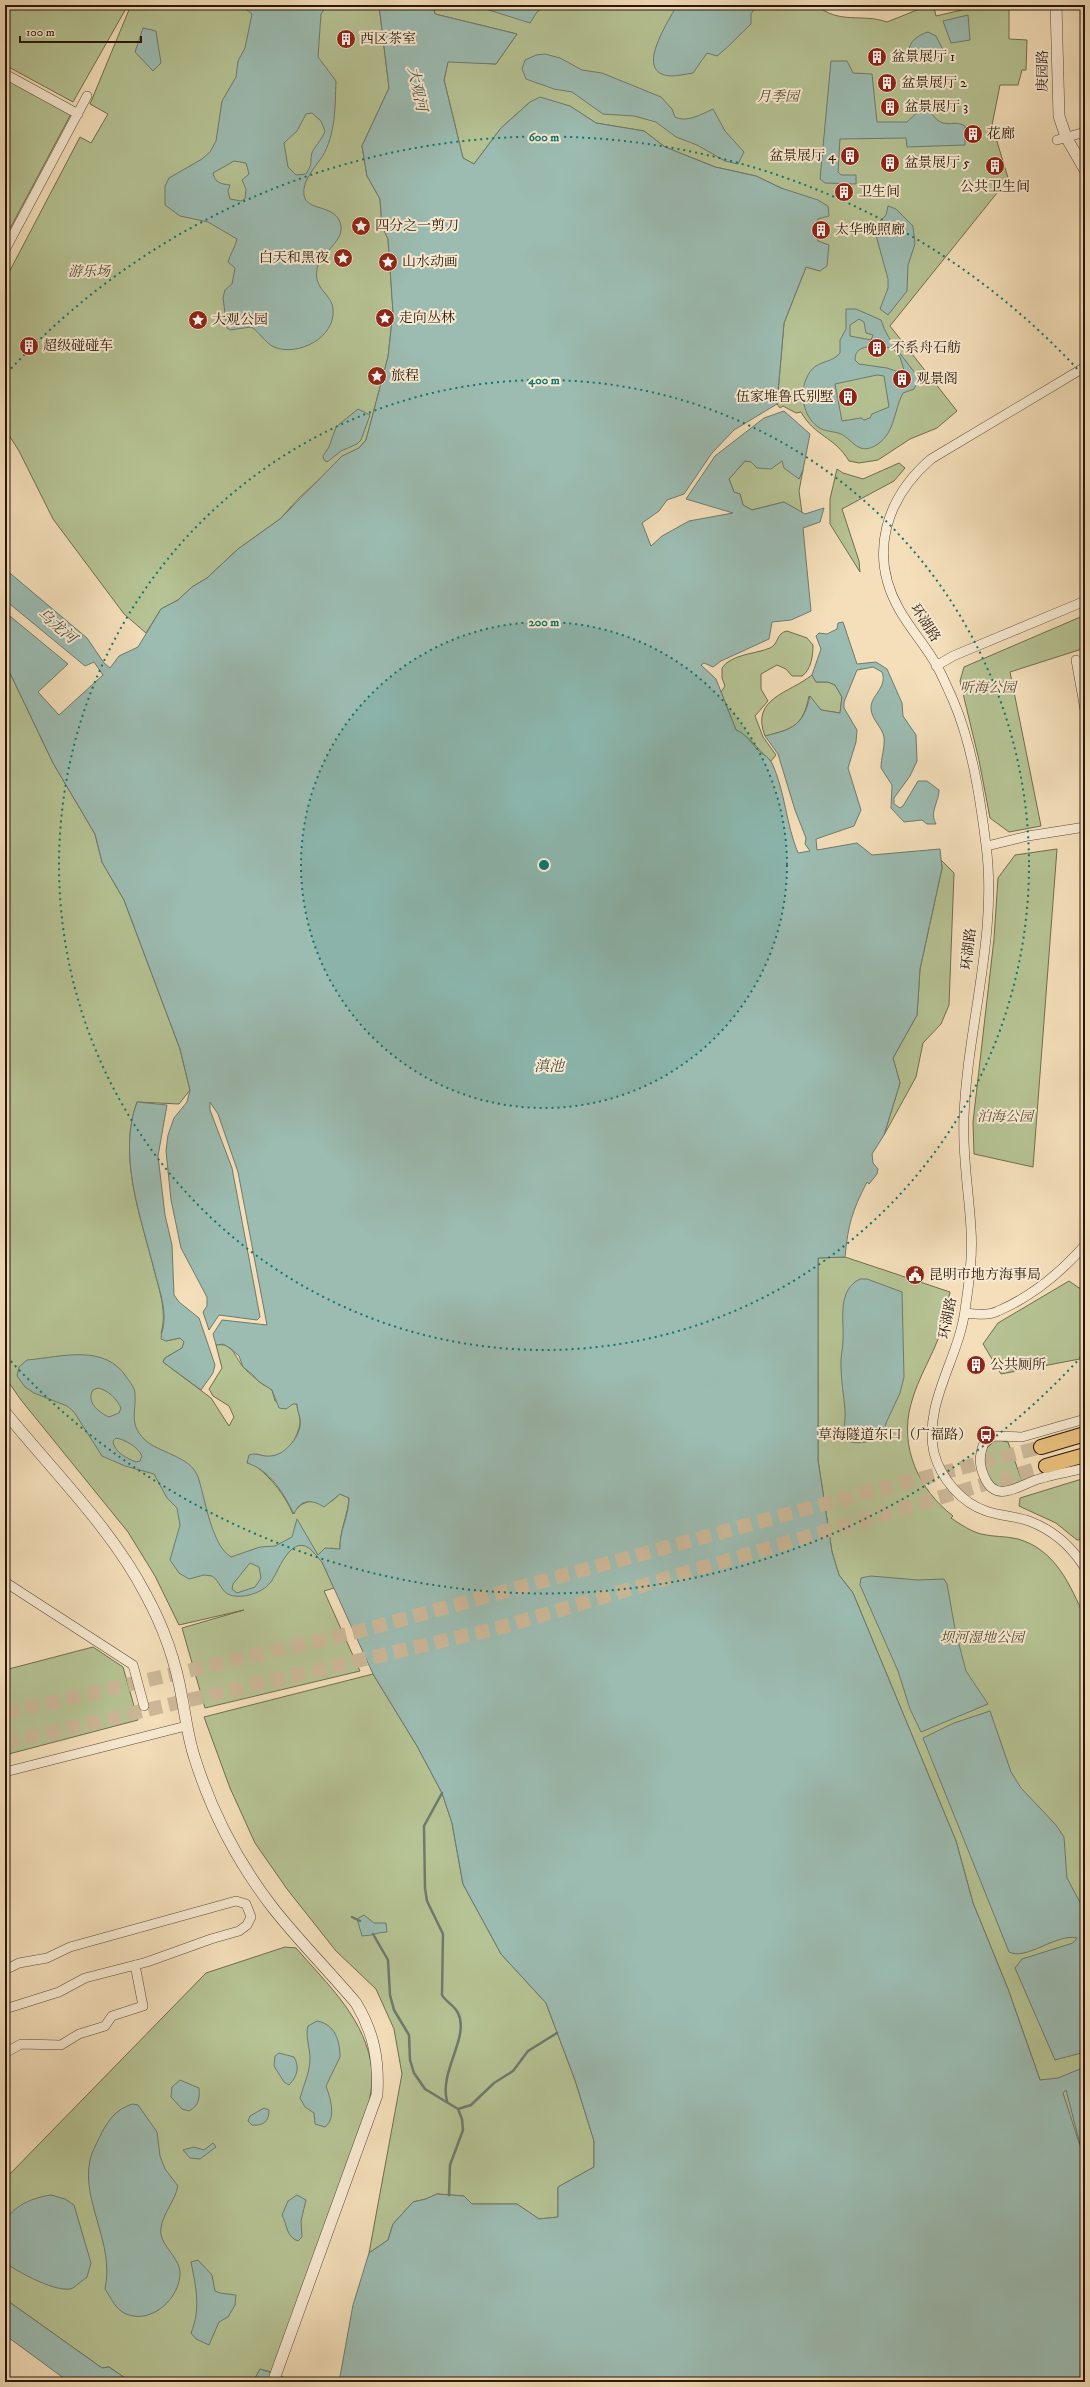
<svg xmlns="http://www.w3.org/2000/svg" width="1090" height="2387" font-family="'IM FELL DW Pica','Noto Serif SC',serif">
<rect width="100%" height="100%" fill="#f4dfba"/>
<filter id="stains"><feTurbulence type="fractalNoise" baseFrequency=".005" numOctaves="4"/><feColorMatrix values="0 0 0 0 .2 0 0 0 0 .09 0 0 0 0 .02 0 0 0 .5 -.17"/></filter>
<radialGradient id="worn" r=".72"><stop offset=".6" stop-color="#630" stop-opacity="0"/><stop offset="1" stop-color="#630" stop-opacity=".3"/></radialGradient>
<!-- green -->
<path fill="#b6c394" stroke="#706d4e" d="M5 5H128L73 102 5 65Z
M131 5H379L389 88 362 146 367 176 380 199 382 226 388 239 393 312 388 357 366 440 359 448 346 455 300 497 280 519 238 549 207 578 192 587 178 600 161 609 146 633 124 614 53 519 19 451 5 429V280L80 137 91 143 108 114 90 104Z
M433 5H816C840 25 862 13 887 22L917 10 934 7 936 16 984 5H1009V39L1027 40 1026 70H1022L1018 85H1000L992 125 1009 181 1001 188 890 326 957 411 937 428 910 439 878 460 859 463 849 461C834 436 815 437 801 412L796 413 783 406 780 408 777 404 784 323 806 267 820 271 825 245C812 240 810 225 821 217L781 188 756 176 715 167 665 147 644 131 596 123 570 106 530 102 501 128 474 164 463 158 444 80 448 61 496 64 517 34 435 14Z
M5 77 71 114 5 238Z
M745 461H783L799 479 803 470 799 491 802 513 784 502 752 510 743 505 740 494 734 492 729 479Z
M899 463 905 468 894 481 842 509 859 561 860 572 830 524V499L837 469 843 473 863 479Z
M1085 615V648L1010 672 1041 826 1009 832 990 818 979 760 960 681 964 667Z
M787 631 807 638 813 645C813 656 811 670 802 676H792L786 669 777 665 761 674V689L768 701 755 716 763 737 776 755 771 761C759 751 750 737 736 730L721 692 725 686 722 678V668C731 654 756 654 770 648 779 644 776 633 787 631Z
M5 669 10 673 53 763 95 834 102 862 124 900 180 1049 190 1090 179 1104 137 1102C117 1157 142 1220 155 1273 160 1292 167 1314 161 1333L166 1341 180 1338 184 1342 182 1348 165 1358 163 1362 211 1398 229 1426 234 1417 229 1406 213 1396 209 1389 222 1368 216 1345C234 1342 235 1359 245 1369 249 1373 256 1379 261 1383 264 1386 268 1386 272 1390L275 1401 297 1404C297 1410 300 1414 300 1420 301 1430 291 1448 283 1454L268 1457 256 1454V1466C273 1480 284 1494 293 1514 302 1498 316 1501 332 1501L340 1494 349 1498C348 1516 339 1531 340 1550L331 1548 322 1562 334 1588 324 1591 360 1671 205 1708 182 1628 244 1610 179 1625 155 1576 128 1532 21 1400 5 1377Z
M812 675 816 682H828L835 685 842 697 840 713 821 710 809 696C803 726 793 729 765 736 750 698 790 693 812 675Z
M1057 849 1033 1167 974 1154 973 1122 994 939 998 878 1015 855Z
M941 860 954 873 949 1005 941 1024 923 1043 916 1077 884 1135 900 1083 893 1058 917 1015 920 969 942 868Z
M845 1257 950 1292C947 1304 946 1316 942 1328 934 1354 918 1377 911 1404 899 1447 919 1490 953 1516L951 1518C960 1524 970 1531 981 1534 993 1537 1006 1536 1018 1539 1056 1550 1070 1585 1085 1618V2154L1082 2152 1040 2080 1008 1989 973 1903 956 1841 853 1593 839 1575 832 1552 818 1460V1258Z
M1069 1281 1085 1292V1358L1001 1374 983 1344 998 1323Z
M999 1440 1008 1442 1022 1481 1003 1489C985 1483 985 1467 984 1451L994 1441Z
M1085 1478V1539L1077 1540 1056 1523 1019 1506 1020 1498Z
M93 1647 123 1667 138 1720 5 1755V1670Z
M373 1674 417 1746 442 1793 452 1823 463 1884 501 1954 546 2003 575 2080 594 2141V2167L558 2187V2217L539 2219 517 2204H472L464 2196 437 2194 426 2199 413 2202 393 2224 388 2240 369 2253 402 2074 394 2029 376 1989 336 1951 287 1889 255 1843 230 1788 204 1717Z
M285 1947 296 1948C328 1985 367 2020 372 2071 373 2089 368 2106 364 2123L272 2372 260 2369 253 2382H131L109 2367 102 2368 5 2299V2179L206 1973Z"/>
<!-- water -->
<path fill="#9cbcb2" stroke="#6e7a6e" fill-rule="evenodd" d="M241 5H327L321 14 318 57 336 81C335 106 336 134 322 157 315 167 302 181 304 195 306 211 333 204 340 222 347 242 320 251 317 269 313 289 332 294 333 309 336 338 297 357 274 347 264 342 260 332 251 327L230 330 227 328 223 298 225 290 232 284 235 268 228 262C230 254 235 248 237 239L208 222 180 216 165 205V186L169 178 202 159 210 152 216 141 222 101 236 77 238 61 245 48 252 14ZM312 113 321 121 325 131C323 138 312 150 312 153 309 164 314 161 306 174L296 175 288 167 284 143 297 131 306 114ZM234 161 246 163 249 174 242 180 246 189 245 199 241 201 230 199 228 191 230 185C221 184 215 183 213 173Z
M379 5H433L435 14 517 34 496 64 448 62 444 80 463 158 474 164 501 128 530 102 540 97 570 106 596 123 644 131 665 147 715 167 756 176 781 188 818 200 828 206 829 216 818 219 813 230 818 241 829 245 827 266 820 271 806 267 784 323 777 404 734 430 712 453 684 494 667 500 659 511 642 523 651 546 662 536 689 521 733 513 686 499 715 456 764 418 784 411 810 434 803 470 799 479 784 468 782 461 771 469 757 468 751 462 745 461 729 479 734 492 740 494 743 505 752 510 784 502 805 514 824 508 820 522 803 528 811 611 791 620 772 622 769 639 721 661 713 667 704 663 701 665 716 679 736 730C746 734 749 740 756 748 760 753 769 757 772 763 785 791 786 824 798 853L810 851 805 844 806 838 795 810 778 754 765 736C793 729 803 726 810 696L821 710 840 713 842 697 835 685 828 682H816L812 675 821 649 816 636 819 633 827 634 837 629 838 623 843 622 857 664 876 662 887 669 902 703 903 716 916 735 917 761 910 776 894 798V804L900 808 903 806 918 781H927L939 790C939 802 929 812 936 824H927L922 820 904 822 891 808 892 785 881 768C881 758 885 748 884 737 882 727 872 720 871 709 870 695 888 688 882 672L873 667 857 670 844 702V708L857 730 856 742 848 768 861 810 854 826 816 839 817 850 857 843 872 855 940 849 942 868 920 969 917 1015 893 1058 900 1083 884 1135 872 1154 873 1163 878 1169 877 1174 869 1184 867 1182C852 1211 848 1225 845 1257L818 1258V1460L832 1552 839 1575 853 1593 956 1841 973 1903 1008 1989 1040 2080 1058 2078 1085 2067V2144H1080L1066 2090 1063 2093 1082 2152 1085 2154V2382H339L353 2305 369 2253 388 2240 393 2224 413 2202 426 2199 437 2194 464 2196 472 2204H517L539 2219 558 2217V2187L594 2167V2141L575 2080 546 2003 501 1954 463 1884 452 1823 442 1793 417 1746 373 1674 322 1562C318 1558 314 1552 309 1548 289 1535 278 1574 270 1583 262 1593 243 1599 230 1595 221 1592 220 1581 212 1576L204 1575 189 1579 179 1573 170 1560 180 1525 177 1508 167 1498 154 1474 125 1466 102 1456 74 1412 67 1406 34 1393 25 1387 17 1376 19 1367 27 1360C62 1357 105 1343 127 1378 130 1382 135 1388 135 1394 136 1412 129 1424 144 1439 158 1453 191 1456 198 1477 205 1497 211 1545 231 1557L260 1547 275 1546 292 1537 297 1519 318 1555 325 1548 340 1549C339 1531 349 1516 349 1498L340 1494 324 1507C312 1499 300 1499 294 1514 284 1494 270 1470 247 1463L249 1455C256 1452 262 1457 270 1456 285 1456 303 1434 300 1419 299 1413 297 1410 297 1404H293L286 1409 279 1408 272 1390 258 1381 253 1375 243 1367 239 1356 230 1348 223 1344 216 1345 213 1334 222 1320 267 1325 238 1172 218 1114 210 1102V1110L232 1168 260 1317 257 1320 219 1315 209 1330 203 1312 207 1306V1297L181 1248 171 1200 166 1151 168 1135 174 1118 187 1102 190 1090 180 1049 124 900 102 862 95 834 53 763 10 673 5 669V612L68 664 38 692 59 715 103 675 94 662 85 666 5 600V569L87 638 104 663 110 668 119 656 138 647 161 609 178 600 192 587 207 578 238 549 280 519 342 456 359 448 366 440 388 357 393 312 388 239 382 226 380 199 367 176 362 146 389 88ZM98 1388C108 1390 117 1399 121 1408L119 1413 109 1417C98 1412 86 1402 93 1390ZM116 1438C126 1440 138 1447 142 1456L140 1461 136 1462C126 1458 114 1452 113 1441ZM250 1563 259 1567 261 1578 255 1587 237 1593 232 1589 233 1584Z
M473 5H547L537 12 530 23Z
M677 5H757L751 14V24C739 35 730 46 717 56L707 53 693 73C686 74 678 76 671 76 632 74 669 21 677 5Z
M968 15 970 40 951 43 943 21Z
M143 28 156 31 161 63 153 71 135 52Z
M928 32 936 36 942 48 940 56 920 61 911 58 908 53C910 40 917 36 928 32Z
M545 54 560 58 582 70 602 73 661 97 672 109 675 117C687 123 702 114 713 109L725 131 744 152 738 164 725 161 697 145 676 137 656 122 634 116 603 114 572 92 554 89 526 79 522 69 525 60 536 55Z
M831 61H847L853 73 872 74 877 122H907L924 106C931 109 933 120 943 123 951 125 957 121 965 126V145L907 147 906 138 840 139 838 172 841 175H856V184L825 183 820 179Z
M888 206 896 209 913 226 915 244 908 265 907 291 888 315 880 309 888 288V279L874 228 886 215Z
M846 309H856L881 320C888 343 906 359 919 379L914 389 903 393C894 410 895 432 878 444 859 457 853 440 841 434 834 431 825 432 818 427 803 416 799 393 807 377 815 359 830 365 840 353V340L846 329ZM859 319 864 322 866 333 873 335 871 340 850 336V325ZM871 346 893 348 900 357 904 370 899 372 887 368 859 364 855 360C855 349 862 348 871 346ZM877 375 884 376 889 407 872 414 870 418 864 420 861 418 842 421 835 384Z
M358 409 370 415 361 440 357 444 341 451 327 462 324 460 323 456 329 447 336 427Z
M137 1102 167 1105 158 1156 165 1215 172 1245 174 1295 179 1302 199 1318 215 1365 213 1373 201 1390 163 1362 165 1358 182 1348 184 1342 180 1338 166 1341 161 1339C161 1333 164 1327 164 1321 165 1306 159 1288 155 1273 142 1220 117 1157 137 1102Z
M860 1279H867L902 1292 904 1377 900 1393 886 1423 884 1436C872 1441 858 1446 845 1440 842 1430 846 1421 845 1410 844 1396 841 1381 841 1367 840 1358 843 1349 843 1340 844 1319 837 1290 860 1279Z
M871 1576 918 1580 944 1579 947 1584 955 1629 966 1671 988 1704 921 1732 910 1709 898 1671 860 1585 861 1578Z
M990 1711 1011 1772 1021 1788 1056 1825 1064 1837 1067 1878 1082 1906 1085 1926V2052L1055 2060 1015 1968 1022 1959 1073 1943 1077 1938C1057 1933 1026 1961 1009 1952L923 1738 954 1723Z
M364 1915 374 1923H386L387 1932C378 1932 372 1936 362 1936L357 1919Z
M317 2021C335 2024 340 2041 340 2057L326 2086C330 2097 337 2118 325 2127L315 2124 314 2113 305 2107 300 2098C304 2084 310 2072 310 2058 310 2048 305 2036 308 2026Z
M279 2053 294 2057C300 2067 297 2077 289 2085L284 2082 274 2066 275 2056Z
M180 2080 199 2088C200 2097 199 2106 189 2111L182 2109 171 2097 172 2087Z
M132 2104 138 2105 157 2132 160 2156 165 2169 178 2186C175 2201 163 2213 161 2228 158 2244 179 2256 180 2272 181 2297 152 2325 126 2314 116 2310 111 2298 105 2289 115 2243 81 2202 90 2160 92 2151 98 2141 102 2132 110 2118 116 2110 132 2104Z
M264 2108 269 2110C269 2122 263 2126 252 2125L248 2121 250 2116Z
M213 2143 216 2147 200 2159 190 2158 183 2150 194 2147 204 2150Z
M51 2195 65 2199 74 2205 91 2263 87 2277C83 2280 77 2285 73 2288 60 2295 15 2271 5 2262 5 2251 2 2235 5 2224 10 2206 35 2197 51 2195Z
M297 2195 306 2200 301 2221 302 2237 298 2241C286 2237 287 2224 282 2215L288 2201Z
M198 2260 212 2275 215 2291 220 2293 236 2295 235 2305 228 2317 219 2322 209 2345 196 2339 191 2333C201 2309 196 2287 191 2262Z
M5 2299 102 2368 109 2367 131 2382H69L5 2335Z
M260 2369 297 2382H253Z"/>
<g fill="none" stroke-linecap="round" stroke-linejoin="round">
<!-- stream -->
<path stroke="#6e7a6e" stroke-width="2.5" d="M442 1793 424 1826 425 1888 427 1901 443 1934 442 1995C446 2002 454 2005 458 2013 470 2037 439 2071 447 2101
M352 1917 360 1921
M373 1934 388 1960 390 1995 394 2010 409 2035 410 2060 414 2073 425 2089 458 2109 462 2119 463 2130 450 2165 449 2195
M458 2109 471 2105 494 2083 513 2071 528 2051 557 2033"/>
<!-- primary-tunnel -->
<path stroke="#cbb797" stroke-width="14" stroke-dasharray="14 7" stroke-linecap="butt" d="M5 1713 360 1631 839 1500 1041 1447
M5 1743 502 1627 1046 1466"/>
<defs>
<path id="minor" d="M5 74 78 114
M1057 140 1085 132
M5 250 87 96
M1085 367 931 459C886 498 868 554 899 609 910 629 926 646 937 666 943 677 948 689 953 700 972 744 980 797 986 845 998 936 967 1027 964 1117 962 1155 969 1192 971 1229 973 1256 969 1283 965 1310 959 1358 923 1404 934 1453 941 1479 962 1503 986 1511 1000 1516 1015 1516 1029 1521 1053 1530 1072 1547 1085 1568
M1076 660 1085 710
M936 666 953 656 1085 601
M987 846 1028 836 1085 827
M965 1313C975 1314 988 1316 998 1311 1031 1297 1062 1271 1085 1245
M1085 1419 1022 1437 994 1436 984 1443C979 1456 979 1464 984 1476 996 1506 1020 1484 1039 1479 1054 1474 1070 1472 1085 1468
M5 1582 133 1665 144 1706
M5 1772 186 1726
M5 1970 19 1963 47 1958 70 1947 236 1901 246 1904 251 1917 247 1925 239 1931 211 1939 147 1962 85 1978 59 1992 5 2009
M5 2053 21 2044 61 2045 79 2034 105 2026 112 2016 143 2006 135 1965"/>
<path id="tertiary" d="M1056 5 1059 116 1066 137 1085 170
M5 1412C52 1470 112 1529 146 1595 163 1626 176 1663 182 1698 186 1719 188 1739 195 1759 212 1813 239 1864 273 1908 299 1941 329 1971 356 2003 374 2033 379 2060 377 2095L273 2382"/>
<path id="primary" d="M1041 1447 1085 1434
M1046 1466 1085 1455"/>
</defs>
<!-- minor casing -->
<use href="#minor" stroke="#5c4935" stroke-width="10"/>
<!-- tertiary casing -->
<use href="#tertiary" stroke="#5c4935" stroke-width="12"/>
<!-- primary casing -->
<use href="#primary" stroke="#291709" stroke-width="16"/>
<!-- minor -->
<use href="#minor" stroke="#f8ead2" stroke-width="9"/>
<!-- tertiary -->
<use href="#tertiary" stroke="#f8ead2" stroke-width="11"/>
<!-- primary -->
<use href="#primary" stroke="#eac07d" stroke-width="14"/>
</g>
<!-- distance rings -->
<circle cx="544" cy="865" r="243" fill="#0f766e" fill-opacity=".12"/>
<g fill="none" stroke="#0f766e" stroke-width="2" stroke-dasharray="2 4">
<circle cx="544" cy="865" r="243"/>
<circle cx="544" cy="865" r="485"/>
<path d="M1081 1357A728 728 0 0 1 7 1357M7 373A728 728 0 0 1 1081 373"/>
</g>
<!-- icons -->
<defs>
<symbol id="building-disc" viewBox="-11 -11 22 22"><circle r="9.5" fill="#8f2418" stroke="#f8ead2"/><path d="M-4-6H4V6H1V3H-1V6H-4ZM-2.5-4.3h1.7v1.8h-1.7ZM.8-4.3h1.7v1.8H.8ZM-2.5-1h1.7V.8h-1.7ZM.8-1h1.7V.8H.8Z" fill="#fff"/></symbol>
<symbol id="sight-disc" viewBox="-11 -11 22 22"><circle r="9.5" fill="#8f2418" stroke="#f8ead2"/><path d="M0-6L1.8-2.2L6-1.7L2.9 1.2L3.7 5.4L0 3.3L-3.7 5.4L-2.9 1.2L-6-1.7L-1.8-2.2Z" fill="#fff"/></symbol>
<symbol id="civic-disc" viewBox="-11 -11 22 22"><circle r="9.5" fill="#8f2418" stroke="#f8ead2"/><path d="M-.6-6.5H3V-4.5H.6V-3L4-1V1h2V6H-6V1h2V-1L-.6-3ZM-1.2 2.5V6h2.4V2.5Z" fill="#fff"/></symbol>
<symbol id="bus-disc" viewBox="-11 -11 22 22"><circle r="9.5" fill="#8f2418" stroke="#f8ead2"/><path d="M-5-6H5V4H4V6H2V4H-2V6H-4V4H-5ZM-3.5-4V0h7V-4ZM-3.5 1.2v1.5H-2V1.2ZM2 1.2v1.5H3.5V1.2Z" fill="#fff"/></symbol>
</defs>
<g fill-rule="evenodd">
<use href="#building-disc" x="335" y="28" width="22" height="22"/>
<use href="#building-disc" x="866" y="46" width="22" height="22"/>
<use href="#building-disc" x="876" y="72" width="22" height="22"/>
<use href="#building-disc" x="879" y="96" width="22" height="22"/>
<use href="#building-disc" x="962" y="123" width="22" height="22"/>
<use href="#building-disc" x="839" y="145" width="22" height="22"/>
<use href="#building-disc" x="879" y="152" width="22" height="22"/>
<use href="#building-disc" x="984" y="155" width="22" height="22"/>
<use href="#building-disc" x="833" y="181" width="22" height="22"/>
<use href="#sight-disc" x="350" y="215" width="22" height="22"/>
<use href="#building-disc" x="810" y="219" width="22" height="22"/>
<use href="#sight-disc" x="332" y="247" width="22" height="22"/>
<use href="#sight-disc" x="377" y="251" width="22" height="22"/>
<use href="#sight-disc" x="374" y="307" width="22" height="22"/>
<use href="#sight-disc" x="187" y="309" width="22" height="22"/>
<use href="#building-disc" x="18" y="335" width="22" height="22"/>
<use href="#building-disc" x="866" y="337" width="22" height="22"/>
<use href="#sight-disc" x="366" y="365" width="22" height="22"/>
<use href="#building-disc" x="891" y="368" width="22" height="22"/>
<use href="#building-disc" x="837" y="386" width="22" height="22"/>
<use href="#civic-disc" x="904" y="1264" width="22" height="22"/>
<use href="#building-disc" x="965" y="1354" width="22" height="22"/>
<use href="#bus-disc" x="975" y="1424" width="22" height="22"/>
</g>
<g text-anchor="middle" dominant-baseline="central" stroke-width="4" stroke-linejoin="round" paint-order="stroke">
<!-- poi labels -->
<g font-size="14" fill="#291709" stroke="#f8ead2" text-anchor="start">
<text x="360" y="39">西区茶室</text>
<text x="891" y="57">盆景展厅 1</text>
<text x="901" y="83">盆景展厅 2</text>
<text x="904" y="107">盆景展厅 3</text>
<text x="987" y="134">花廊</text>
<text x="836" y="156" text-anchor="end">盆景展厅 4</text>
<text x="904" y="163">盆景展厅 5</text>
<text x="995" y="187" text-anchor="middle">公共卫生间</text>
<text x="858" y="192">卫生间</text>
<text x="375" y="226">四分之一剪刀</text>
<text x="835" y="230">太华晚照廊</text>
<text x="329" y="258" text-anchor="end">白天和黑夜</text>
<text x="402" y="262">山水动画</text>
<text x="399" y="318">走向丛林</text>
<text x="212" y="320">大观公园</text>
<text x="43" y="346">超级碰碰车</text>
<text x="891" y="348">不系舟石舫</text>
<text x="391" y="376">旅程</text>
<text x="916" y="379">观景阁</text>
<text x="834" y="397" text-anchor="end">伍家堆鲁氏别墅</text>
<text x="929" y="1275">昆明市地方海事局</text>
<text x="990" y="1365">公共厕所</text>
<text x="972" y="1435" text-anchor="end">草海隧道东口（广福路）</text>
</g>
<!-- street labels -->
<g font-size="14" fill="#291709" stroke="#f8ead2">
<text transform="translate(1043 71) rotate(-89)">庚园路</text>
<text transform="translate(925 623) rotate(57)">环湖路</text>
<text transform="translate(969 949) rotate(-83)">环湖路</text>
<text transform="translate(948 1318) rotate(-79)">环湖路</text>
</g>
<!-- park labels -->
<g font-size="14" font-style="italic" fill="#534b33" stroke="#f8ead2">
<text x="778" y="97">月季园</text>
<text x="89" y="272">游乐场</text>
<text x="988" y="688">听海公园</text>
<text x="1005" y="1117">泊海公园</text>
<text x="982" y="1638">坝河湿地公园</text>
</g>
<!-- water labels -->
<g font-size="15" font-style="italic" fill="#515144" stroke="#f8ead2">
<text transform="translate(417 89) rotate(78)">大观河</text>
<text transform="translate(57 626) rotate(40)">乌龙河</text>
<text x="549" y="1066">滇池</text>
</g>
</g>
<circle cx="544" cy="865" r="6" fill="#0f766e" stroke="#f8ead2" stroke-width="2"/>
<g font-size="12" text-anchor="middle" font-weight="bold" fill="#0f766e" stroke="#f8ead2" stroke-width="4" stroke-linejoin="round" paint-order="stroke">
<text x="544" y="141">600 m</text>
<text x="544" y="384">400 m</text>
<text x="544" y="626">200 m</text>
</g>
<!-- margin -->
<rect width="1090" height="2387" fill="none" stroke="#f4dfba" stroke-width="20"/>
<rect x="6" y="6" width="1078" height="2375" fill="none" stroke="#291709" stroke-width="2"/>
<rect x="10" y="10" width="1070" height="2367" fill="none" stroke="#291709"/>
<!-- scale -->
<path d="M20 36v6h121v-6" fill="none" stroke="#291709" stroke-width="2"/>
<text x="26" y="36" font-size="12" fill="#291709" stroke="#f8ead2" stroke-width="3" paint-order="stroke">100 m</text>
<rect width="100%" height="100%" filter="url(#stains)"/>
<rect width="100%" height="100%" fill="url(#worn)"/>
</svg>
